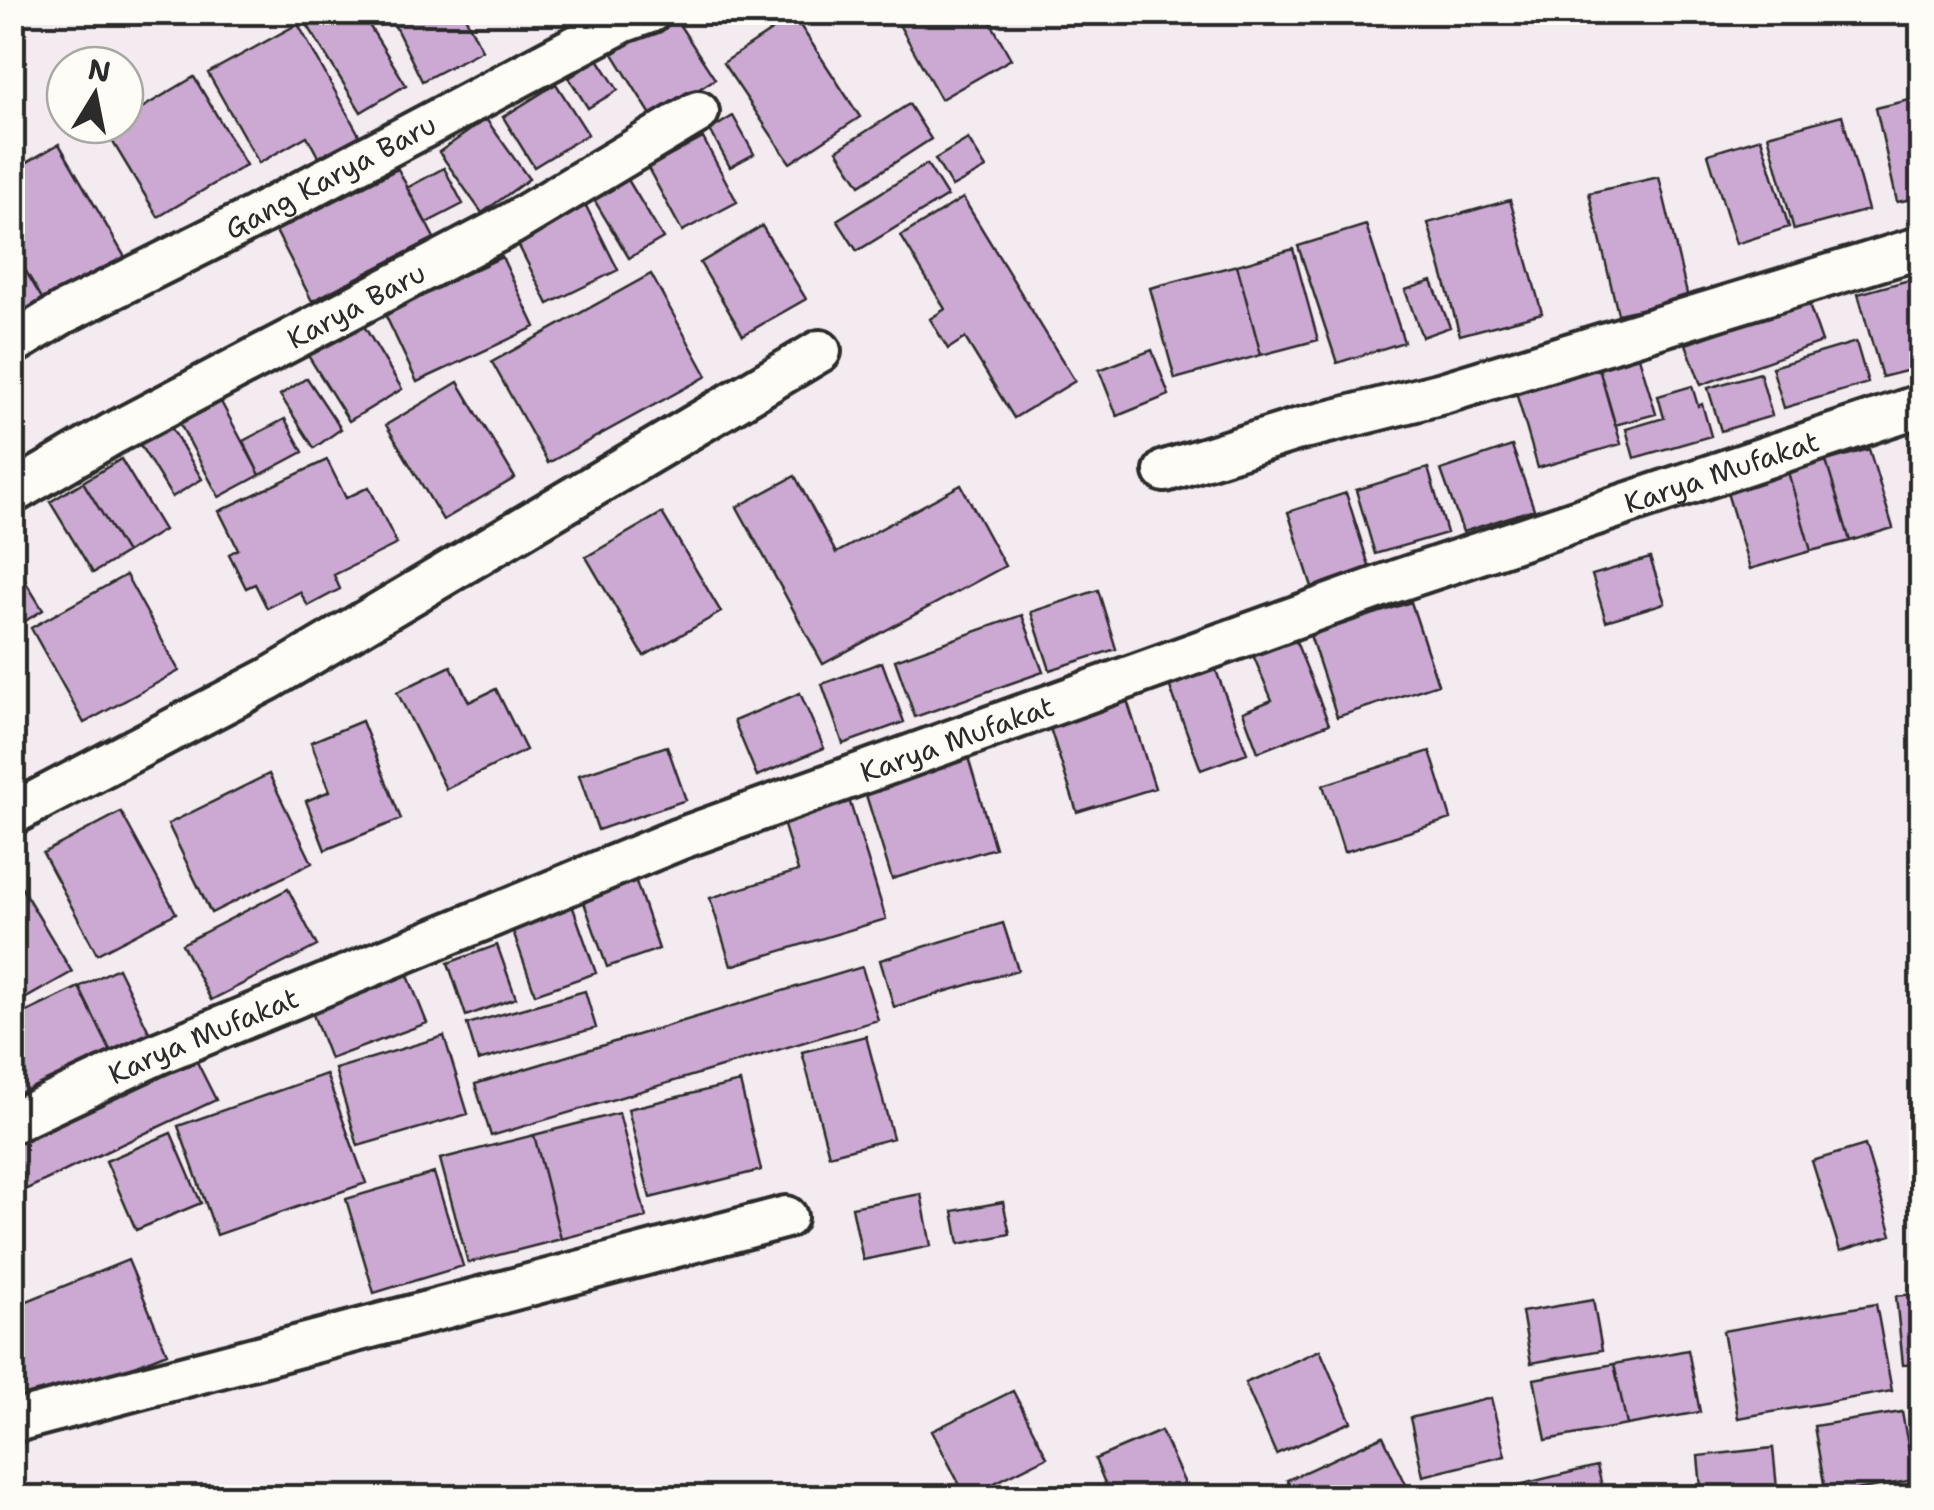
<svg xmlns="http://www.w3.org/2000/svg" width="1934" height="1510" font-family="'Shantell Sans',sans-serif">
<rect width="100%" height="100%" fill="#f3ebf0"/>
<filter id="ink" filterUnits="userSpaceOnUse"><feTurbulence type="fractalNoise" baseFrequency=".01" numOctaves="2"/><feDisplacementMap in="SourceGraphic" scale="20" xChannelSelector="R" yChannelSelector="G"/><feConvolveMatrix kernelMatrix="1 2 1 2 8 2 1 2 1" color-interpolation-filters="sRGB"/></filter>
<g filter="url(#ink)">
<!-- building -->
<path fill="#cba9d3" stroke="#2b2b2b" stroke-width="2.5" d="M361 12 406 85 361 112 300 13Z
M388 12H463L482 50 422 81Z
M892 12H985L1011 59 941 99Z
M673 15 715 79 653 118 613 54Z
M794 16 860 117 790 163 723 63Z
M298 24 364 144 323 166 307 136 259 163 208 73Z
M598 59 618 90 588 108 569 78Z
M194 77 246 165 158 217 105 129 112 125H125V118Z
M556 84 588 134 534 167 503 117Z
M1922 97V197L1897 202 1876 108Z
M909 104 931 139 860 185 837 150Z
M1842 115 1868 210 1794 230 1768 135Z
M733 116 754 154 730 167 710 130Z
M486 119 529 179 482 213 439 152Z
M703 138 737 202 682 231 648 168Z
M1761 138 1789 227 1736 244 1708 154Z
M968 139 986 168 952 187 935 159Z
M59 144 126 259 46 305 12 248V171Z
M927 164 947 196 857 251 837 220Z
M444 168 463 204 426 223 407 188Z
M398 169 434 238 312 301 276 231Z
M1659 177 1688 298 1618 314 1589 193Z
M627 178 663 238 629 258 593 198Z
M963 198 1075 381 1014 418 965 338 948 349 930 319 945 309 901 236Z
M1510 200 1542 313 1460 335 1428 223Z
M586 206 618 270 548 304 516 240Z
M1366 225 1404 342 1337 363 1298 246Z
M762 226 806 299 743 335 700 263Z
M12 248 46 305 12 325Z
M1293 249 1318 340 1261 355 1237 265Z
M502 257 535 327 417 382 384 312Z
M1237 265 1261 355 1175 379 1150 288Z
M651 274 707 376 548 463 492 362Z
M1909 280 1922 324V367L1882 377 1858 294Z
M1432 281 1450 327 1422 337 1405 290Z
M1808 302 1822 342 1701 385 1686 344Z
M361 321 402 389 349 421 307 354Z
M1856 342 1868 383 1784 408 1772 367Z
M1636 347 1656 414 1615 425 1596 358Z
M1152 350 1169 395 1117 416 1099 370Z
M1596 358 1621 444 1538 468 1513 382Z
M1760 373 1772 416 1721 431 1708 388Z
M307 378 341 429 314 448 280 395Z
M458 382 515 478 443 520 386 425Z
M1692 386 1698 406 1702 404 1711 436 1634 458 1626 429 1664 418 1658 396Z
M220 400 260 475 219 497 179 422Z
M285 419 303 452 260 475 243 441Z
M168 422 202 479 172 497 137 440Z
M1512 446 1534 509 1463 532 1441 470Z
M1869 449 1893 528 1850 541 1826 461Z
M121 459 164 530 126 553 83 482Z
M327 460 346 498 369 487 397 544 334 575 340 589 308 606 300 592 267 608 255 584 246 588 229 554 238 549 219 511Z
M1826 461 1850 541 1811 551 1788 472Z
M1428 468 1447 533 1375 554 1356 490Z
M1788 472 1811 551 1750 569 1726 489Z
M795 476 836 553 961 485 1005 566 823 664 737 507Z
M83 482 126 553 93 573 50 502Z
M1346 493 1370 569 1312 587 1288 512Z
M662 513 721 612 644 656 586 557Z
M1650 558 1665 603 1606 621 1592 575Z
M12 560 43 610 12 629Z
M126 575 179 671 84 723 31 628Z
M1098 590 1116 649 1050 670 1031 612Z
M1411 602 1438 684 1337 717 1310 635Z
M1022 615 1043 672 915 717 895 660Z
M1295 639 1329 724 1258 752 1243 712 1272 700 1253 655Z
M882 662 904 722 843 744 822 684Z
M1214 665 1247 753 1201 770 1168 682Z
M451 666 469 702 496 689 526 750 446 789 397 692Z
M800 693 824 748 757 776 734 721Z
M1127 700 1155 788 1077 812 1049 725Z
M362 721 401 819 325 850 306 801 330 791 311 742Z
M667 746 686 800 598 830 579 775Z
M1430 751 1451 819 1344 852 1323 785Z
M967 754 995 848 892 879 863 785Z
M269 774 312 863 211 913 168 824Z
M848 796 886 919 731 966 710 898 798 871 781 816Z
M121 812 176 913 97 954 43 853Z
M12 872 72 972 12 1006Z
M635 879 659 949 607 967 582 897Z
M288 889 317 946 211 1000 182 944Z
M571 902 596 973 535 994 510 923Z
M1003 923 1018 970 894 1007 880 960Z
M497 945 516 998 466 1016 448 963Z
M862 967 878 1020 491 1136 475 1084Z
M118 968 150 1034 111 1052 79 987Z
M405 968 427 1023 330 1059 309 1004Z
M79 987 111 1052 17 1098 12 1089V1019Z
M585 991 596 1028 478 1061 467 1024Z
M444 1036 468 1114 358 1146 335 1069Z
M866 1036 893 1138 829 1155 802 1052Z
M191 1050 216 1100 12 1196V1134Z
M326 1074 366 1183 217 1235 178 1126Z
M740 1082 761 1170 650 1198 628 1109Z
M619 1113 646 1217 561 1239 534 1135Z
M171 1133 201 1203 136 1230 106 1161Z
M534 1135 561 1239 468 1263 440 1159Z
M1865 1145 1892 1235 1840 1251 1812 1161Z
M434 1173 463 1266 374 1293 346 1199Z
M921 1194 931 1246 863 1260 852 1207Z
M1003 1202 1010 1234 959 1244 953 1211Z
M128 1260 167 1353 12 1415V1307Z
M1922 1293V1364L1903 1365 1896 1296Z
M1593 1300 1602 1350 1531 1363 1522 1312Z
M1876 1304 1892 1391 1738 1418 1723 1331Z
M1320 1350 1351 1422 1276 1454 1245 1383Z
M1688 1350 1700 1412 1627 1425 1614 1364Z
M1614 1364 1627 1425 1546 1440 1534 1379Z
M1013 1391 1047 1457 966 1497 932 1431Z
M1491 1398 1505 1456 1423 1476 1410 1418Z
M1902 1412 1914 1480 1826 1495 1814 1426Z
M1161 1431 1191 1497 1111 1498 1095 1459Z
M1383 1436 1412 1497 1295 1498 1287 1480Z
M1773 1448 1778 1498H1702L1698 1456Z
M1597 1466 1605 1498 1468 1497Z"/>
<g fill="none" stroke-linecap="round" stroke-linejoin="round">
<defs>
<g id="minor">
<path id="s1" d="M12 344 63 313 241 224 622 22 650 12"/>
<path d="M1165 471 1296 430 1443 393 1922 247"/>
<path id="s2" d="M12 493 112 434 511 224 698 112"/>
<path d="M12 814 269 679 820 351"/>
<path id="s3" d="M12 1122 159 1053 679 839 1396 581 1922 405"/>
<path d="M12 1422 786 1217"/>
</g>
</defs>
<!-- minor casing -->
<use href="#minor" stroke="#2b2b2b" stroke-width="48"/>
<!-- minor -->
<use href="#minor" stroke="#fdfcf7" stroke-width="40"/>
</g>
</g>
<g text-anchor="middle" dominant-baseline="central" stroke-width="8" stroke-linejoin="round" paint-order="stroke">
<!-- street labels -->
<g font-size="28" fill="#2b2b2b" stroke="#fdfcf7">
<text stroke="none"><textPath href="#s1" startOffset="360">Gang Karya Baru</textPath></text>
<text stroke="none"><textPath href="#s2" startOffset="392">Karya Baru</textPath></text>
<text stroke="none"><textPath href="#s3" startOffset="1830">Karya Mufakat</textPath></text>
<text stroke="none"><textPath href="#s3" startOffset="1020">Karya Mufakat</textPath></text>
<text stroke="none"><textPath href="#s3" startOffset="210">Karya Mufakat</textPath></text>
</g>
</g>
<!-- margin -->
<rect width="1934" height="1510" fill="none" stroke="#fdfcf7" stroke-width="50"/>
<rect x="25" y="25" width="1884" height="1460" fill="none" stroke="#2b2b2b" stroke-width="4" filter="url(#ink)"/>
<!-- north arrow -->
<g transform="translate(95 95) rotate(10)"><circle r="48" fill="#fdfcf7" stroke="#a9a8a5" stroke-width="2.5"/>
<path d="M0-8L18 38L0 25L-18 38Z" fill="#2b2b2b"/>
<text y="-15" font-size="28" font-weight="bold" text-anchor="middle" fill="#2b2b2b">N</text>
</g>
</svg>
